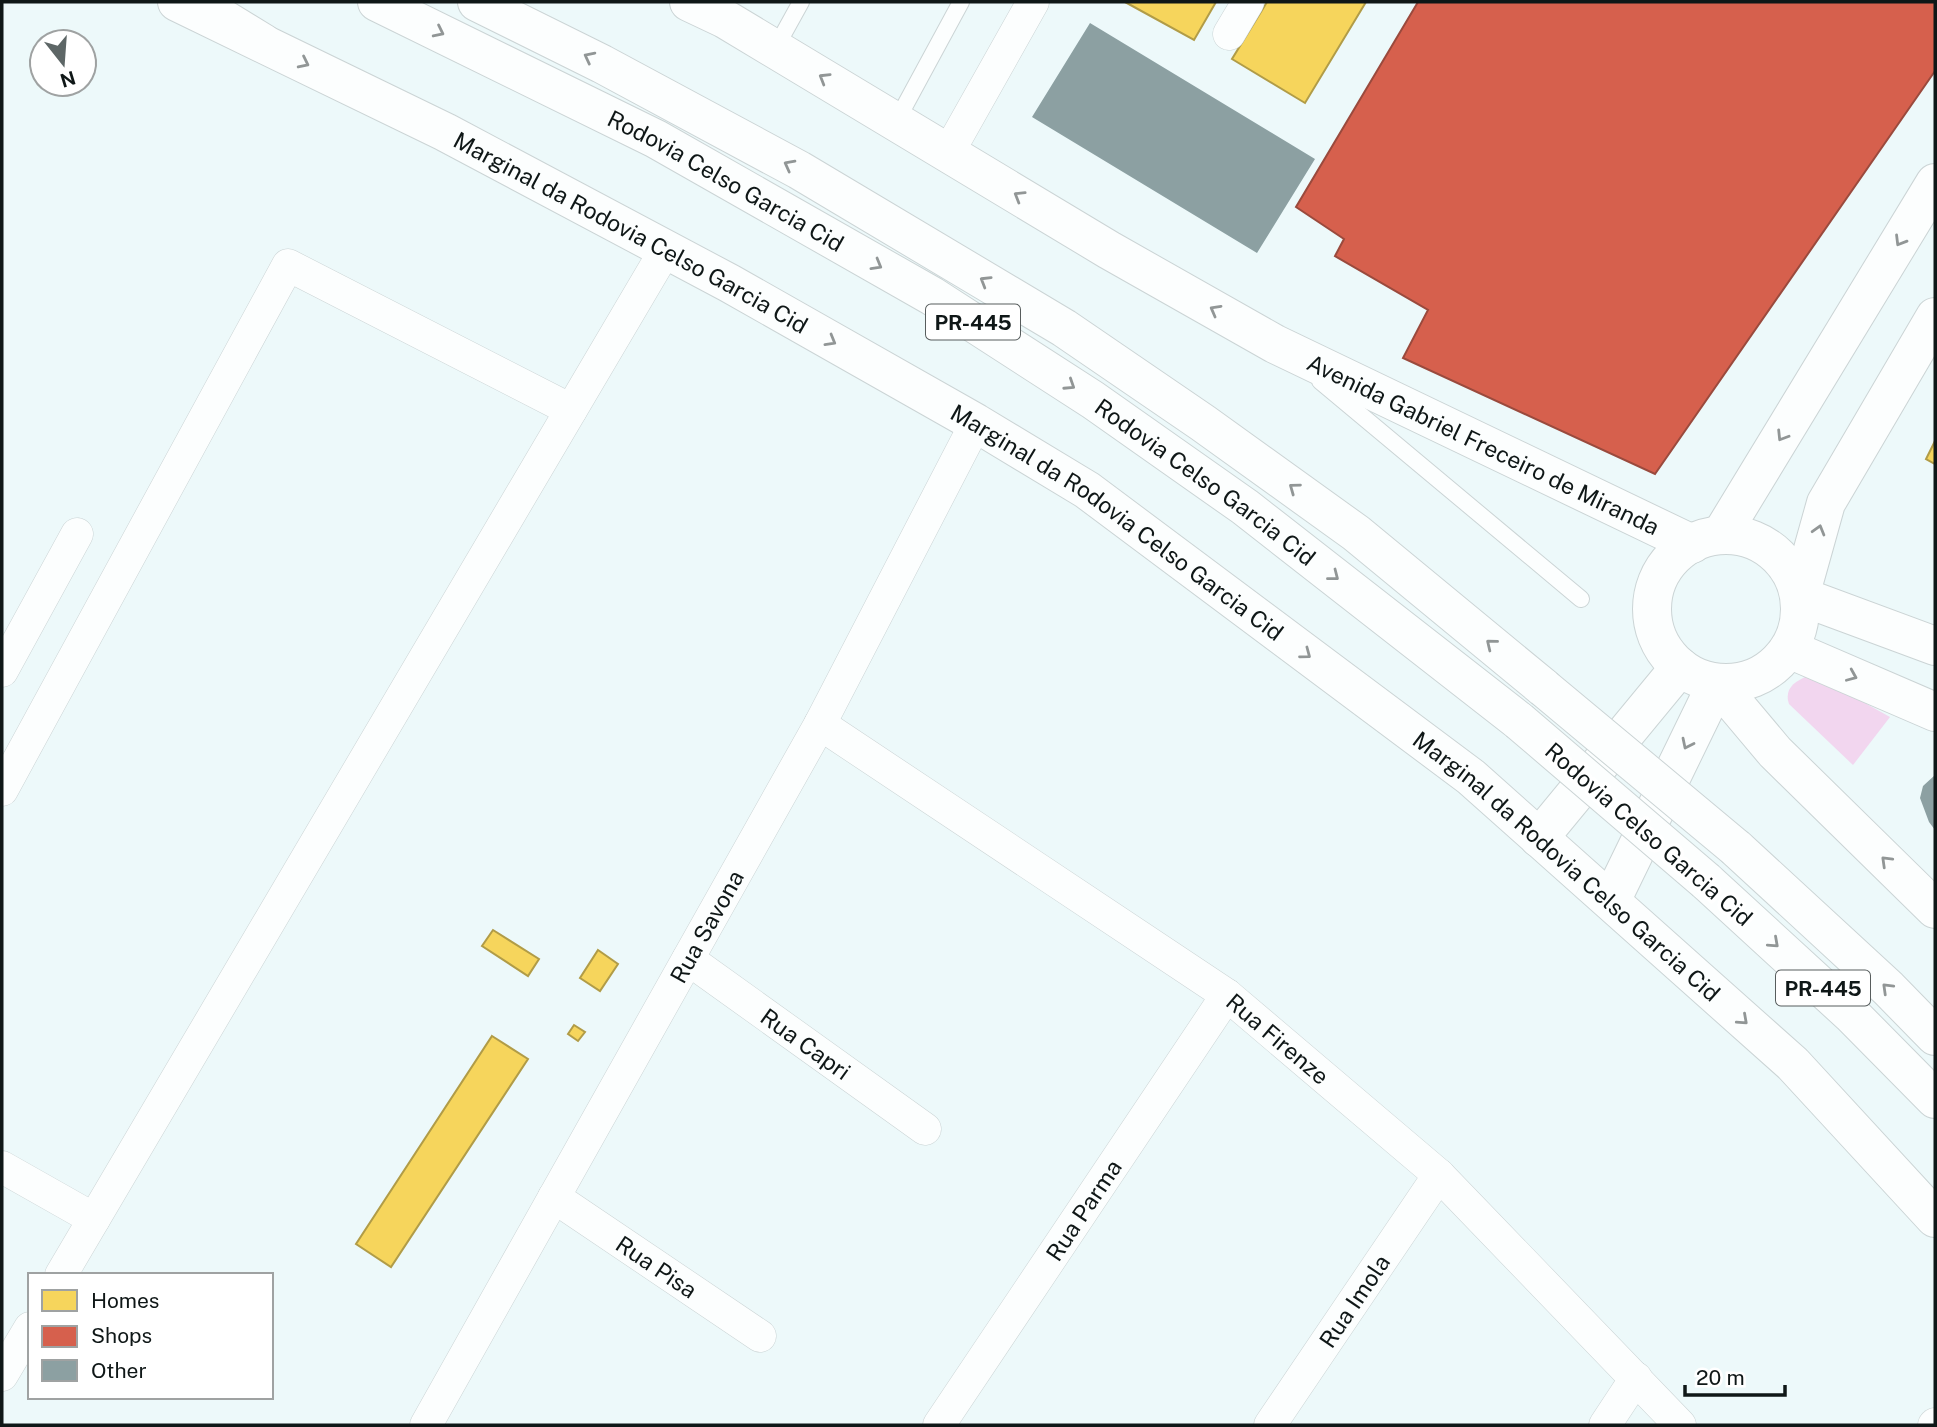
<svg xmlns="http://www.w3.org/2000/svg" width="1937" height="1427" font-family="'Public Sans',sans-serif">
<rect width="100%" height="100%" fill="#edf9fa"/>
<!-- green -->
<path fill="#f2d6ef" d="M1807 676 1818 677 1890 717 1853 765 1789 704C1784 689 1794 682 1807 676Z"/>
<!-- homes -->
<path fill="#f6d55c" stroke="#b19c47" stroke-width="2" d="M1125 2H1216L1194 40Z
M1267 2H1366L1305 103 1232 59Z
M1935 441V464L1926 459Z
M493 930 539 959 528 976 482 946Z
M598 950 618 964 600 991 580 978Z
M574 1025 585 1032 578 1041 568 1034Z
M492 1036 528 1059 391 1267 356 1244Z"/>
<!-- shops -->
<path fill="#d6604d" stroke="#9a4a3d" stroke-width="2" d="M1418 2H1935V71L1655 474 1403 358 1428 310 1335 256 1344 239 1296 207Z"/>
<!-- building -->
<path fill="#8ca0a2" d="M1090 23 1315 159 1257 253 1032 117Z
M1935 775V830L1929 822 1920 798 1923 786Z"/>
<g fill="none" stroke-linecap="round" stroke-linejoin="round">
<defs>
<path id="service" d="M775 49 801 2
M896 122 961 2
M1320 381 1581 599"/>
<g id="minor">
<path d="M1229 34 1248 2"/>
<path d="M948 153 1033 2"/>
<path d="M2 671 77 534"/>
<path id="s1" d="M820 724 1227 995 1439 1175 1680 1425"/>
<path d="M2 790 288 265 571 410"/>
<path id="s2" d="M688 959 925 1129"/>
<path d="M2 1167 94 1219"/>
<path id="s3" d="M554 1197 760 1336"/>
<path d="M61 1275 666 249"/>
<path d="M2 1375 30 1328"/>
<path id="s4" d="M426 1425 820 724 976 423"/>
<path id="s5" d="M939 1425 1227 995"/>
<path id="s6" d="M1270 1425 1439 1175"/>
<path d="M1605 1425 1636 1378"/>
<path d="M1934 1425 1935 1424"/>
</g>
<g id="tertiary">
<path id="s7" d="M177 2 445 132 729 283 976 423 1087 490 1471 777 1793 1064 1935 1218"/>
<path id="s8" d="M689 2 725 19 1109 250 1275 344 1692 544"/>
<path d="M1935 317 1826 503 1800 596 1935 646"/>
<circle cx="1726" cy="609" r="74"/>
<path d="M1721 535 1935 183"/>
<path d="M1789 649 1935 712"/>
<path d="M1539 838 1680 667"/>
<path d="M1611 901 1717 683 1775 752 1935 909"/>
</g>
<g id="motorway">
<path d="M196 2 263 43"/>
<path id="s9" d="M377 2 656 139 932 296 1093 400 1245 507 1519 721"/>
<path d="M477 2 602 64 799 170 1064 328 1203 423 1356 533 1544 688"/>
<path d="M1736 848 1888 988 1935 1036"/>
<path d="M1706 881 1851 1014 1935 1099"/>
</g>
</defs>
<!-- service casing -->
<use href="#service" stroke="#cbd4d5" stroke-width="18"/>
<!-- minor casing -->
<use href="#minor" stroke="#cbd4d5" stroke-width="33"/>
<!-- tertiary casing -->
<use href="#tertiary" stroke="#cbd4d5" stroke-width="40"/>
<!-- motorway casing -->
<use href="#motorway" stroke="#cbd4d5" stroke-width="40"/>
<!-- service -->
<use href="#service" stroke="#fcfefe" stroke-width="16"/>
<!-- minor -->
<use href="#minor" stroke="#fcfefe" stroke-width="32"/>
<!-- tertiary -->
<use href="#tertiary" stroke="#fcfefe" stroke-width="38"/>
<!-- motorway -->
<use href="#motorway" stroke="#fcfefe" stroke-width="38"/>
<defs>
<path id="motorway-bridge" d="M1544 688 1736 848
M1519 721 1706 881"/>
</defs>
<!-- motorway-bridge casing -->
<use href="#motorway-bridge" stroke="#cbd4d5" stroke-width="40" stroke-linecap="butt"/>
<!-- motorway-bridge -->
<use href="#motorway-bridge" stroke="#fcfefe" stroke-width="38"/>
</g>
<!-- one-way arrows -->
<defs><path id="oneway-chevron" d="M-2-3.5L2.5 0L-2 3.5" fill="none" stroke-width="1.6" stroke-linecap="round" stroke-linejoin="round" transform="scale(1.75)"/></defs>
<g stroke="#919696">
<use href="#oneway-chevron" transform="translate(439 32) rotate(26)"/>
<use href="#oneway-chevron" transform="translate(589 57) rotate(-153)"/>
<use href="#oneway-chevron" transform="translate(304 63) rotate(26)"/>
<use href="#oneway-chevron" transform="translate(824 78) rotate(-149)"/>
<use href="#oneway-chevron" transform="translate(789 165) rotate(-152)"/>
<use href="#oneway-chevron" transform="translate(1019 196) rotate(-149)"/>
<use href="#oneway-chevron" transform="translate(1900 241) rotate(121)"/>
<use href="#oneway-chevron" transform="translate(877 265) rotate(30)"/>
<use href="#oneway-chevron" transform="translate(985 281) rotate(-149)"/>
<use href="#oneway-chevron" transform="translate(1215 310) rotate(-151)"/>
<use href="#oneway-chevron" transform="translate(831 341) rotate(30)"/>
<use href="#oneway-chevron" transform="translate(1070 385) rotate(33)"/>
<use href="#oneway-chevron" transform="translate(1782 436) rotate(122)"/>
<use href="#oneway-chevron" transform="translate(1294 488) rotate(-144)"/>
<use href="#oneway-chevron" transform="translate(1819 530) rotate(-74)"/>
<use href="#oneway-chevron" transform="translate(1334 576) rotate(38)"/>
<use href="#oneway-chevron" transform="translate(1491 644) rotate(-141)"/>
<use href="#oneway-chevron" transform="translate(1306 654) rotate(37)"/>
<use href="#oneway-chevron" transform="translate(1852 676) rotate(23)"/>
<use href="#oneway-chevron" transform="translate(1687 744) rotate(116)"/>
<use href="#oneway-chevron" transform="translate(1886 861) rotate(-136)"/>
<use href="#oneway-chevron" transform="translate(1774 943) rotate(42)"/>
<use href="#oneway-chevron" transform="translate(1887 988) rotate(-136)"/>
<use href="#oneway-chevron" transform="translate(1743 1020) rotate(42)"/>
</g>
<g text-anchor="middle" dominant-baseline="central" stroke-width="7" stroke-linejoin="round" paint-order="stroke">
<!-- shield labels -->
<g fill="#fff" stroke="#575d5d" stroke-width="2">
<rect x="926" y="304.5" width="94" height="35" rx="5"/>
<rect x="1776" y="970.5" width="94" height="35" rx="5"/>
</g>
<g font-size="21" font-weight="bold" fill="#0f1717">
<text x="973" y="322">PR-445</text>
<text x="1823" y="988">PR-445</text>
</g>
<!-- street labels -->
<g font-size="23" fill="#0f1717" stroke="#fff">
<text stroke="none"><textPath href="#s9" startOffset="392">Rodovia Celso Garcia Cid</textPath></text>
<text stroke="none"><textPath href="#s7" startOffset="509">Marginal da Rodovia Celso Garcia Cid</textPath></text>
<text stroke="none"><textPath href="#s8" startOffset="910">Avenida Gabriel Freceiro de Miranda</textPath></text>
<text stroke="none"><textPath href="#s9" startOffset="959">Rodovia Celso Garcia Cid</textPath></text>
<text stroke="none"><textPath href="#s7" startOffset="1076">Marginal da Rodovia Celso Garcia Cid</textPath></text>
<text transform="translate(1649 834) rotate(41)">Rodovia Celso Garcia Cid</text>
<text stroke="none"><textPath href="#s7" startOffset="1643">Marginal da Rodovia Celso Garcia Cid</textPath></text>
<text stroke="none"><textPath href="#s4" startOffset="572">Rua Savona</textPath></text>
<text stroke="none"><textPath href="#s1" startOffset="556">Rua Firenze</textPath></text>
<text stroke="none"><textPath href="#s2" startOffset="145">Rua Capri</textPath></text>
<text stroke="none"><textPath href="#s5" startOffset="259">Rua Parma</textPath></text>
<text stroke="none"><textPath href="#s3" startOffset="124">Rua Pisa</textPath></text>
<text stroke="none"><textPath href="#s6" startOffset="150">Rua Imola</textPath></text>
</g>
</g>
<!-- border -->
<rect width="1937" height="1427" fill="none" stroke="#0f1717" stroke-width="7"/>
<!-- legend -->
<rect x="28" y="1273" width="245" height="126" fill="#ffffff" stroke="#9fa2a2" stroke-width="2"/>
<rect x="42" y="1290" width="35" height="21" fill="#f6d55c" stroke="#9fa2a2" stroke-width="2"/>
<text x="91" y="1308" font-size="21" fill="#0f1717">Homes</text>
<rect x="42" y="1326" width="35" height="21" fill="#d6604d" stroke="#9fa2a2" stroke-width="2"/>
<text x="91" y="1343" font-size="21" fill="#0f1717">Shops</text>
<rect x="42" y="1360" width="35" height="21" fill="#8ca0a2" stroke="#9fa2a2" stroke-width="2"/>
<text x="91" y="1378" font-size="21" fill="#0f1717">Other</text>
<!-- north arrow -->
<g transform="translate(63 63) rotate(163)"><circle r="33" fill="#ffffff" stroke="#9fa2a2" stroke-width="2"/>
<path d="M0-5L12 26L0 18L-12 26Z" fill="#5d6666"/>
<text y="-10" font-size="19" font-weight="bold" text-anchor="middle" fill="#0f1717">N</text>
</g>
<!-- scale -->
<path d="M1685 1385v10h100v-10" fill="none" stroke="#0f1717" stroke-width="3.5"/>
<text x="1696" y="1385" font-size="21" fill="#0f1717" stroke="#ffffff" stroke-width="5" paint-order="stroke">20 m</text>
</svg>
